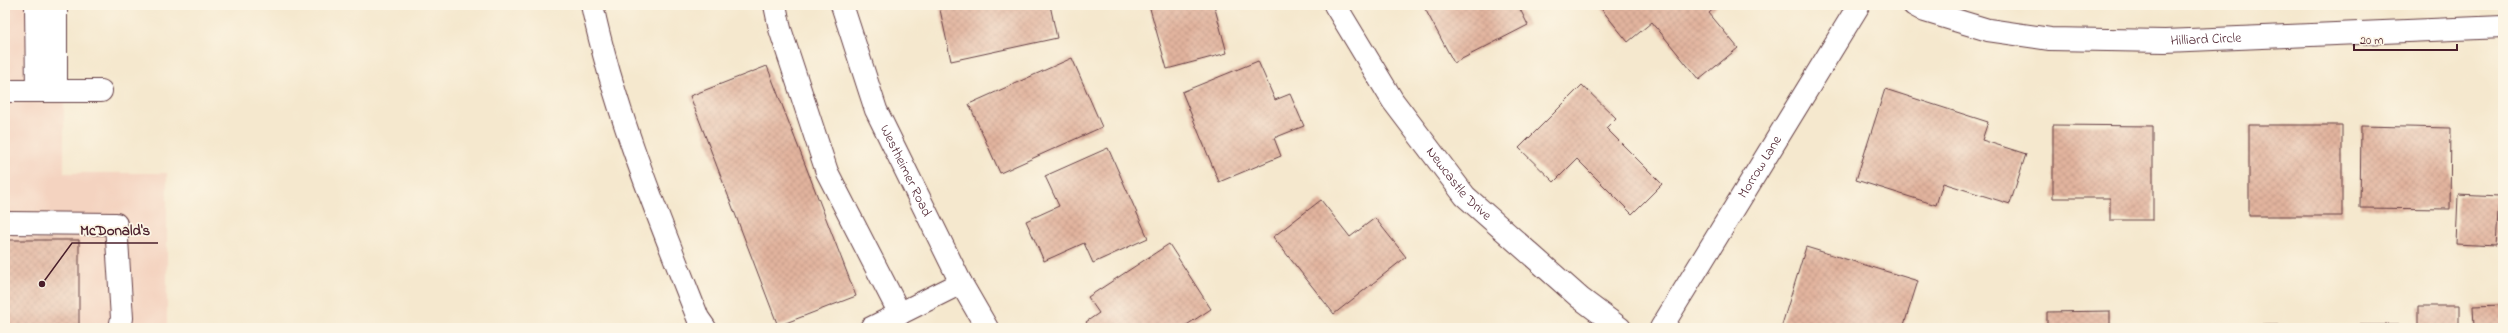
<svg xmlns="http://www.w3.org/2000/svg" width="2508" height="333" font-family="'Indie Flower',sans-serif">
<defs>
<pattern id="building-cross-hatch" width="8" height="8" patternUnits="userSpaceOnUse"><rect width="8" height="8" fill="#e2b49e"/><path d="M0 0l8 8M0 8l8-8" fill="none" stroke="#c39a88"/></pattern>
</defs>
<rect width="100%" height="100%" fill="#fcf5e5"/>
<filter id="ink" filterUnits="userSpaceOnUse"><feTurbulence type="fractalNoise" baseFrequency=".025" numOctaves="2"/><feDisplacementMap in="SourceGraphic" scale="8" xChannelSelector="R" yChannelSelector="G"/><feConvolveMatrix kernelMatrix="1 2 1 2 8 2 1 2 1" color-interpolation-filters="sRGB"/></filter>
<filter id="wash" filterUnits="userSpaceOnUse"><feTurbulence type="fractalNoise" baseFrequency=".012" numOctaves="4" result="noise"/><feDisplacementMap in="SourceGraphic" scale="16" xChannelSelector="R" yChannelSelector="G"/><feGaussianBlur stdDeviation="0.9" result="paint"/><feColorMatrix in="noise" values="0 0 0 0 0 0 0 0 0 0 0 0 0 0 0 0 0 1.4 0 .05"/><feComposite in="paint" operator="in"/></filter>
<g filter="url(#wash)">
<rect width="100%" height="100%" fill="#f5e8ce"/>
<!-- built -->
<path fill="#f4d3c0" d="M5 5H64V173H167V328H5Z"/>
<g id="blocks">
<!-- building -->
<path fill="url(#building-cross-hatch)" d="M939 5H1050L1057 38 951 61Z
M1149 5H1214L1227 53 1167 69Z
M1423 5H1518L1528 25 1454 63Z
M1598 5H1718L1709 13 1738 48 1699 80 1652 22 1628 42Z
M1072 58 1102 127 1000 173 969 104Z
M1258 61 1275 100 1290 94 1304 126 1274 138 1281 156 1219 182 1182 92Z
M767 66 856 296 778 326 690 96Z
M1582 85 1616 118 1606 128 1662 184 1632 214 1577 159 1554 182 1519 148Z
M1885 89 1988 122 1982 140 2026 154 2010 204 1943 183 1936 205 1856 180Z
M2053 125 2153 126V220H2110V198H2053Z
M2249 125H2342V216H2249Z
M2361 126 2451 128 2450 209 2360 208Z
M1108 148 1148 238 1093 263 1084 243 1044 261 1026 221 1059 206 1045 176Z
M2458 195 2499 197 2496 246 2456 244Z
M1321 200 1350 237 1375 218 1406 257 1334 314 1273 237Z
M5 240H79V328H5Z
M1169 244 1211 309 1182 328H1090L1086 322 1099 313 1088 297Z
M1806 247 1918 281 1903 328H1781Z
M2503 305V328H2474L2473 306Z
M2418 306H2459V328H2358V325H2418Z
M2110 311V328H2047V312Z
M2278 325V328H2174V327Z"/>
</g>
</g>
<g filter="url(#ink)">
<use href="#blocks" fill-opacity="0" stroke="#643d43" stroke-width="1"/>
<g fill="none" stroke-linecap="round" stroke-linejoin="round">
<defs>
<g id="minor">
<path d="M36 5 37 91"/>
<path d="M56 5V91"/>
<path d="M592 5C615 113 658 216 698 318L705 328"/>
<path d="M775 5 780 29 827 172 900 314"/>
<path id="s1" d="M842 5 876 110 961 283 987 328"/>
<path id="s2" d="M1335 5 1393 101 1465 196 1580 298 1620 328"/>
<path id="s3" d="M1914 5 1925 11 1988 30 2050 39 2165 41 2503 27"/>
<path d="M5 91H101"/>
<path d="M5 223 116 224 122 318 120 328"/>
<path d="M871 328 961 283"/>
<path id="s4" d="M1661 328 1859 5"/>
</g>
</defs>
<!-- minor casing -->
<use href="#minor" stroke="#643d43" stroke-width="24"/>
<!-- minor -->
<use href="#minor" stroke="#fff" stroke-width="22"/>
</g>
</g>
<g text-anchor="middle" dominant-baseline="central" stroke-width="3.5" stroke-linejoin="round" paint-order="stroke">
<!-- street labels -->
<g font-size="14" fill="#4a1f2b" stroke="#fcf5e5">
<text stroke="none"><textPath href="#s3" startOffset="297">Hilliard Circle</textPath></text>
<text stroke="none"><textPath href="#s4" startOffset="189">Morrow Lane</textPath></text>
<text stroke="none"><textPath href="#s1" startOffset="178">Westheimer Road</textPath></text>
<text stroke="none"><textPath href="#s2" startOffset="218">Newcastle Drive</textPath></text>
</g>
</g>
<!-- callouts -->
<path fill="none" stroke="#4a1f2b" stroke-width="1.5" d="M42 284L72 243H158"/>
<circle fill="#4a1f2b" stroke="#fcf5e5" stroke-width="1.5" cx="42" cy="284" r="4"/>
<g font-size="15" text-anchor="middle" font-weight="bold" fill="#4a1f2b" stroke="#fcf5e5" stroke-width="3.5" stroke-linejoin="round" paint-order="stroke">
<text x="115" y="235">McDonald's</text>
</g>
<!-- margin -->
<rect width="2508" height="333" fill="none" stroke="#fcf5e5" stroke-width="20"/>
<!-- scale -->
<path d="M2354 44v6h103v-6" fill="none" stroke="#4a1f2b" stroke-width="2"/>
<text x="2360" y="44" font-size="12" fill="#4a1f2b" stroke="#fcf5e5" stroke-width="3" paint-order="stroke">20 m</text>
</svg>
